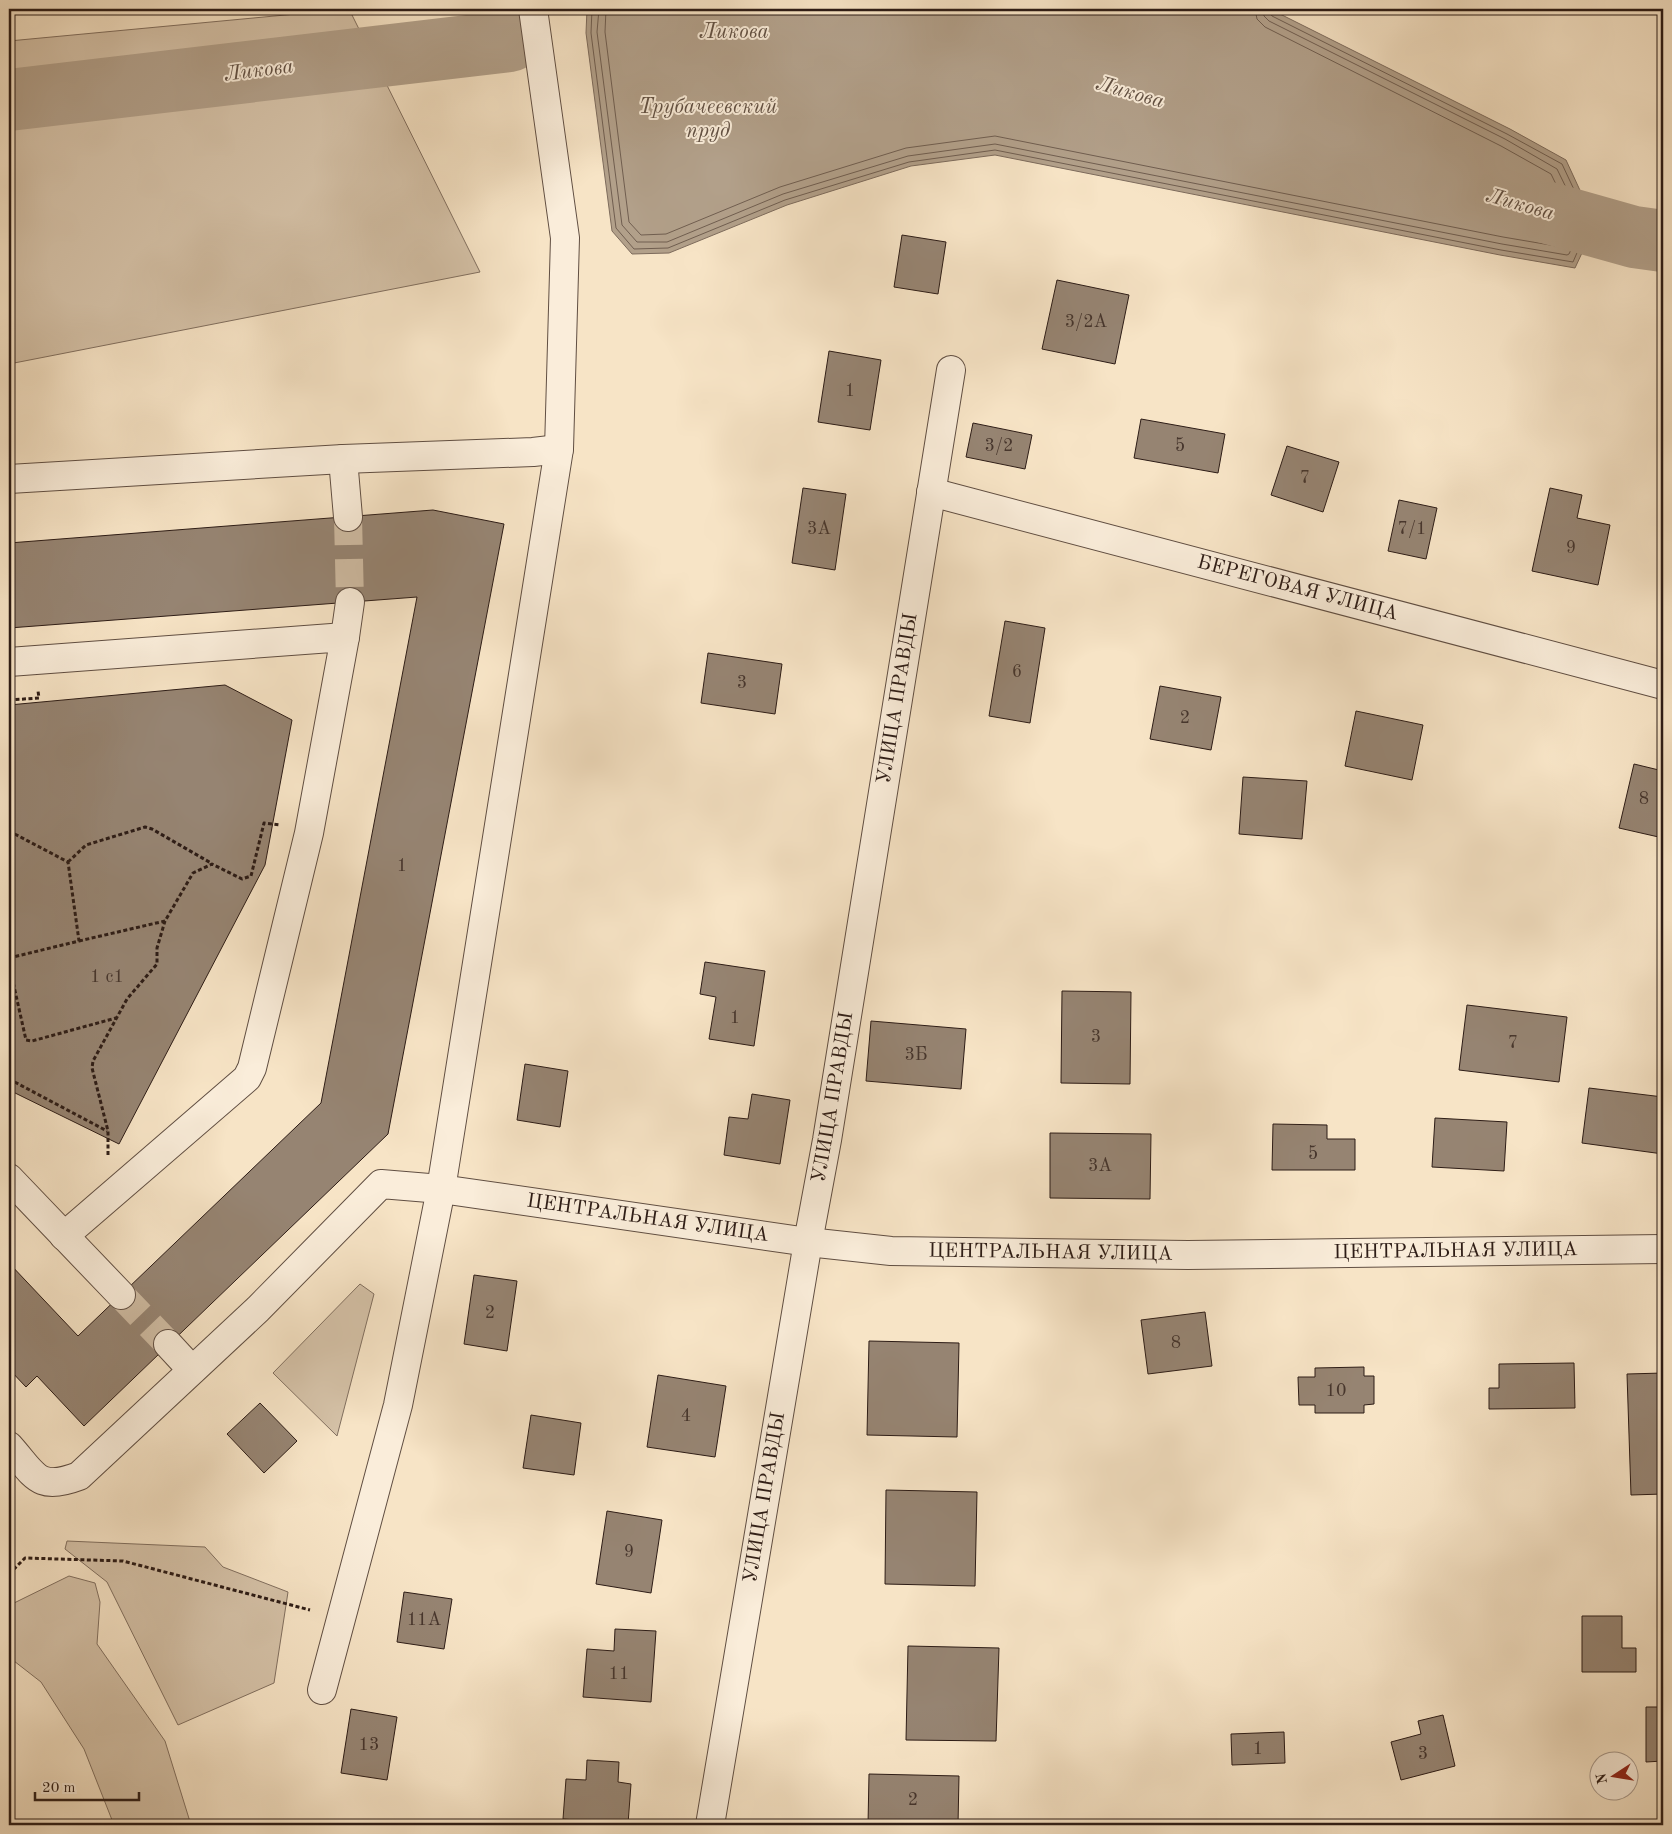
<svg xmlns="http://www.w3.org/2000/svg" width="1672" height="1834" font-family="'Old Standard TT',serif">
<rect width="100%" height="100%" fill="#f7e4c6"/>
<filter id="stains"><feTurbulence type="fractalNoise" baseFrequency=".004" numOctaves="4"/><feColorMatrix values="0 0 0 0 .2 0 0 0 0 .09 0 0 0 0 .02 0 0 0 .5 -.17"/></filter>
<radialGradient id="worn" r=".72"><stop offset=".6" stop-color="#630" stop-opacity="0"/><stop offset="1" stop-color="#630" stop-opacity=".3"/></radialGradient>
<!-- green -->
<path fill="#d5c2a8" stroke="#816f5f" d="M349 9 480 272 9 364V41Z
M360 1284 374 1294 337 1436 273 1373Z
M67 1541 205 1547 223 1567 288 1592 274 1683 178 1725 107 1582 65 1549Z
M69 1576 95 1583 100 1602 97 1644 165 1741 191 1825H114L84 1749 41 1682 14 1661 9 1646V1619L12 1604Z"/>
<!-- water -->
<path fill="#b2a08a" stroke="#7d6b5c" d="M587 9H1270L1510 129 1566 160 1590 212 1588 240 1575 268 1500 255 995 155 911 166 787 205 669 253 632 254 612 231 586 33Z"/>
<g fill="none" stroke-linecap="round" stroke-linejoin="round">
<!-- shore -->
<path stroke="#705e50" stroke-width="1" d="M592 9 591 33 616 228 634 249 668 248 785 200 909 162 995 150 1501 250 1573 262 1583 239 1585 213 1562 164 1507 134 1272 16 1270 13 1269 9
M599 9 597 32 622 225 637 242H667L783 194 908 156 995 144 1502 244 1567 255 1569 254 1577 237 1579 214 1557 169 1505 139 1269 21 1264 16 1263 9
M606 9 605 32 629 222 641 235 666 234 780 187 906 148 995 136 1503 237 1562 247 1565 246 1570 235 1571 215 1551 174 1501 146 1265 27 1257 19 1255 9"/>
<!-- river -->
<path stroke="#b2a08a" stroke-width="62" d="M9 100 510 41
M1506 201 1634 237 1663 241"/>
</g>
<!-- building -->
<path fill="#968472" stroke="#2d1c16" d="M902 235 946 242 938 294 894 287Z
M1057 280 1129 295 1115 364 1042 349Z
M829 351 881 360 870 430 818 422Z
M1141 419 1225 434 1218 473 1134 458Z
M973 423 1032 435 1025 469 966 457Z
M1287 446 1339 462 1323 512 1271 495Z
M803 488 846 494 835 570 792 563Z
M1550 488 1582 495 1577 518 1610 525 1598 585 1532 571Z
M1399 500 1437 508 1426 559 1388 551Z
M433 510 504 524 388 1134 84 1426 37 1376 26 1387 9 1369V1263L78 1336 321 1103 417 597 9 628V543Z
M1005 621 1045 628 1030 723 989 716Z
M708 653 782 664 775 714 701 703Z
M225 685 292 720 265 865 119 1144 9 1090V705Z
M1160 686 1221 697 1211 750 1150 739Z
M1356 711 1423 725 1412 780 1345 766Z
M1634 764 1663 771V838L1619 828Z
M1243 777 1307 781 1302 839 1239 834Z
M705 962 765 971 754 1046 709 1039 716 997 700 994Z
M1062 991 1131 992 1130 1084 1061 1083Z
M1467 1005 1567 1017 1559 1082 1459 1070Z
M871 1021 966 1029 961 1089 866 1081Z
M525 1064 568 1071 560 1127 517 1120Z
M1589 1088 1663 1097V1154L1582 1143Z
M752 1094 790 1100 780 1164 724 1155 729 1117 748 1119Z
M1435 1118 1507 1122 1504 1171 1432 1167Z
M1273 1124 1327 1125V1139H1355V1170H1272Z
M1050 1133 1151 1134 1150 1199 1050 1198Z
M474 1275 517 1281 507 1351 464 1344Z
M1205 1312 1212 1366 1148 1374 1141 1320Z
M869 1341 959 1343 957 1437 867 1435Z
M1574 1363 1575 1408 1489 1409V1388H1499V1364Z
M1364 1367V1376H1374V1404L1364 1405V1413H1315V1405H1299L1298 1377H1315V1368Z
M1663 1373V1494L1631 1495 1627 1374Z
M658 1375 726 1386 715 1457 647 1447Z
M260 1403 297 1441 264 1473 227 1434Z
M531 1415 581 1423 574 1475 523 1468Z
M886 1490 977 1492 975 1586 885 1584Z
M607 1511 662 1520 651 1593 596 1584Z
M404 1592 452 1599 444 1649 397 1642Z
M1582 1616H1622V1648H1636V1672H1582Z
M615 1629 656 1631 651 1702 583 1697 587 1649 614 1651Z
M908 1646 999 1648 996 1741 906 1740Z
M1646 1707H1663V1761L1646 1762Z
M351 1709 397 1717 387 1780 341 1773Z
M1443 1715 1455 1766 1401 1780 1391 1742 1421 1734 1418 1721Z
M1284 1732 1285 1763 1232 1765 1231 1734Z
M587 1760 619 1762 618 1782 631 1784 628 1824 563 1819 566 1779 586 1780Z
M869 1774 959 1776 958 1825H868Z"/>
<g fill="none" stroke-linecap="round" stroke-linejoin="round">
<!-- minor-tunnel -->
<path stroke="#cfbca3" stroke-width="28" stroke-dasharray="28 14" stroke-linecap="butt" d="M348 517 350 602
M121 1295 168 1344"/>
<defs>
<g id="minor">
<path d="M343 459 348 517"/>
<path d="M9 479 343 459 533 452 559 449"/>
<path id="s1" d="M931 492 1663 685"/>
<path d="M345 637 350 602"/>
<path d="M9 662 345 637 309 833 252 1068 247 1078 64 1236"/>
<path d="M9 1178 121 1295"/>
<path d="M168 1344 192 1370"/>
<path id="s2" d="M9 1446C35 1475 37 1492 79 1476L258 1309 381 1184 441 1189 808 1242 891 1251 1188 1255 1663 1249"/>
<path d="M322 1690 398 1405 441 1189 559 449 565 238 533 9"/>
<path id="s3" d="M710 1825 808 1242 827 1140 951 370"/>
</g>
</defs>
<!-- minor casing -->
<use href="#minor" stroke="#604e42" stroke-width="30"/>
<!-- path -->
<path stroke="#2d1c16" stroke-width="3" stroke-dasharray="4 2.5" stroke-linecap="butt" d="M9 700 39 698 38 691
M9 831 68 862 79 941 9 958
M68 862 86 845 145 827 152 829 211 863
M79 941 165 921 193 873 212 864 242 879 251 876 264 823 280 825
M9 964 26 1040 32 1041 116 1018
M9 1079 107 1131
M108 1155V1131L92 1068 93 1061 127 999 157 964V948L165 921
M9 1574 25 1558 123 1561 310 1610"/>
<!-- minor -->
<use href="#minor" stroke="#faedda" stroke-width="28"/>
</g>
<g text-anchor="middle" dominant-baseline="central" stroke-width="4" stroke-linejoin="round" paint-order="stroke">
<!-- number labels -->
<g font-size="18" fill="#47362d">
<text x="1086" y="322">3/2А</text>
<text x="850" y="391">1</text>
<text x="999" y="446">3/2</text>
<text x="1180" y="446">5</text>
<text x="1305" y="478">7</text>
<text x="819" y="529">3А</text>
<text x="1412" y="529">7/1</text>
<text x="1571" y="548">9</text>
<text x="1017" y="672">6</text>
<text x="742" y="683">3</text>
<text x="1185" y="718">2</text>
<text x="1644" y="799">8</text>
<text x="402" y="866">1</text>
<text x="107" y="977">1 c1</text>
<text x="735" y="1018">1</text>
<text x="1096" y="1037">3</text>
<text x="1513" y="1043">7</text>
<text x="916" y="1055">3Б</text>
<text x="1313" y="1154">5</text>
<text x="1100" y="1166">3А</text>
<text x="490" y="1313">2</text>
<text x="1176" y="1343">8</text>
<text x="1336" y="1391">10</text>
<text x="686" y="1416">4</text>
<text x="629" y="1552">9</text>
<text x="424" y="1620">11А</text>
<text x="619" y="1674">11</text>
<text x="369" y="1745">13</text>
<text x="1258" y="1749">1</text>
<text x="1423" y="1754">3</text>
<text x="913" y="1800">2</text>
</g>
<!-- street labels -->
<g font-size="20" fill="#2d1c16" stroke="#faedda">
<text stroke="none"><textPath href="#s1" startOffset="379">БЕРЕГОВАЯ УЛИЦА</textPath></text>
<text stroke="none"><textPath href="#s3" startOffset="1142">УЛИЦА ПРАВДЫ</textPath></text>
<text stroke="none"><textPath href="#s3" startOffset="738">УЛИЦА ПРАВДЫ</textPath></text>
<text stroke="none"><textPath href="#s2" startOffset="775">ЦЕНТРАЛЬНАЯ УЛИЦА</textPath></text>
<text stroke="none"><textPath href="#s2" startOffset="1585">ЦЕНТРАЛЬНАЯ УЛИЦА</textPath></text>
<text stroke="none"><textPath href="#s2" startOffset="1180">ЦЕНТРАЛЬНАЯ УЛИЦА</textPath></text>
<text stroke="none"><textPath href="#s3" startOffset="332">УЛИЦА ПРАВДЫ</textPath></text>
</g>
<!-- water labels -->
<g font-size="21" font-style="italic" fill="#625144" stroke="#faedda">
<text x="734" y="32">Ликова</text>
<text transform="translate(259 71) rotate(-7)">Ликова</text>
<text transform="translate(1130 93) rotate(16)">Ликова</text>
<text x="708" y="107">Трубачеевский<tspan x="708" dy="24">пруд</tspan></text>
<text transform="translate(1520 205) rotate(16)">Ликова</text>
</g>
</g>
<!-- margin -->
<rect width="1672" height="1834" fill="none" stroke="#f7e4c6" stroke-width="30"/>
<rect x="10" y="10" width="1652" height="1814" fill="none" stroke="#2d1c16" stroke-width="2.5"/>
<rect x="15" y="15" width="1642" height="1804" fill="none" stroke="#2d1c16"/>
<!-- north arrow -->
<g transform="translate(1614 1776) rotate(258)"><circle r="24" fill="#faedda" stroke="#a8998c"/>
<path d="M0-4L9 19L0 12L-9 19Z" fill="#8f2418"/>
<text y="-8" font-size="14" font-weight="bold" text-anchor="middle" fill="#2d1c16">N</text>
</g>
<!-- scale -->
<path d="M35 1792v8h104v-8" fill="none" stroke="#2d1c16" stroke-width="2.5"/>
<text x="42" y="1792" font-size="15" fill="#2d1c16" stroke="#faedda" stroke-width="4" paint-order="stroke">20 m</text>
<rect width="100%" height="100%" filter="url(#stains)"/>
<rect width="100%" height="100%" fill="url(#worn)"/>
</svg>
